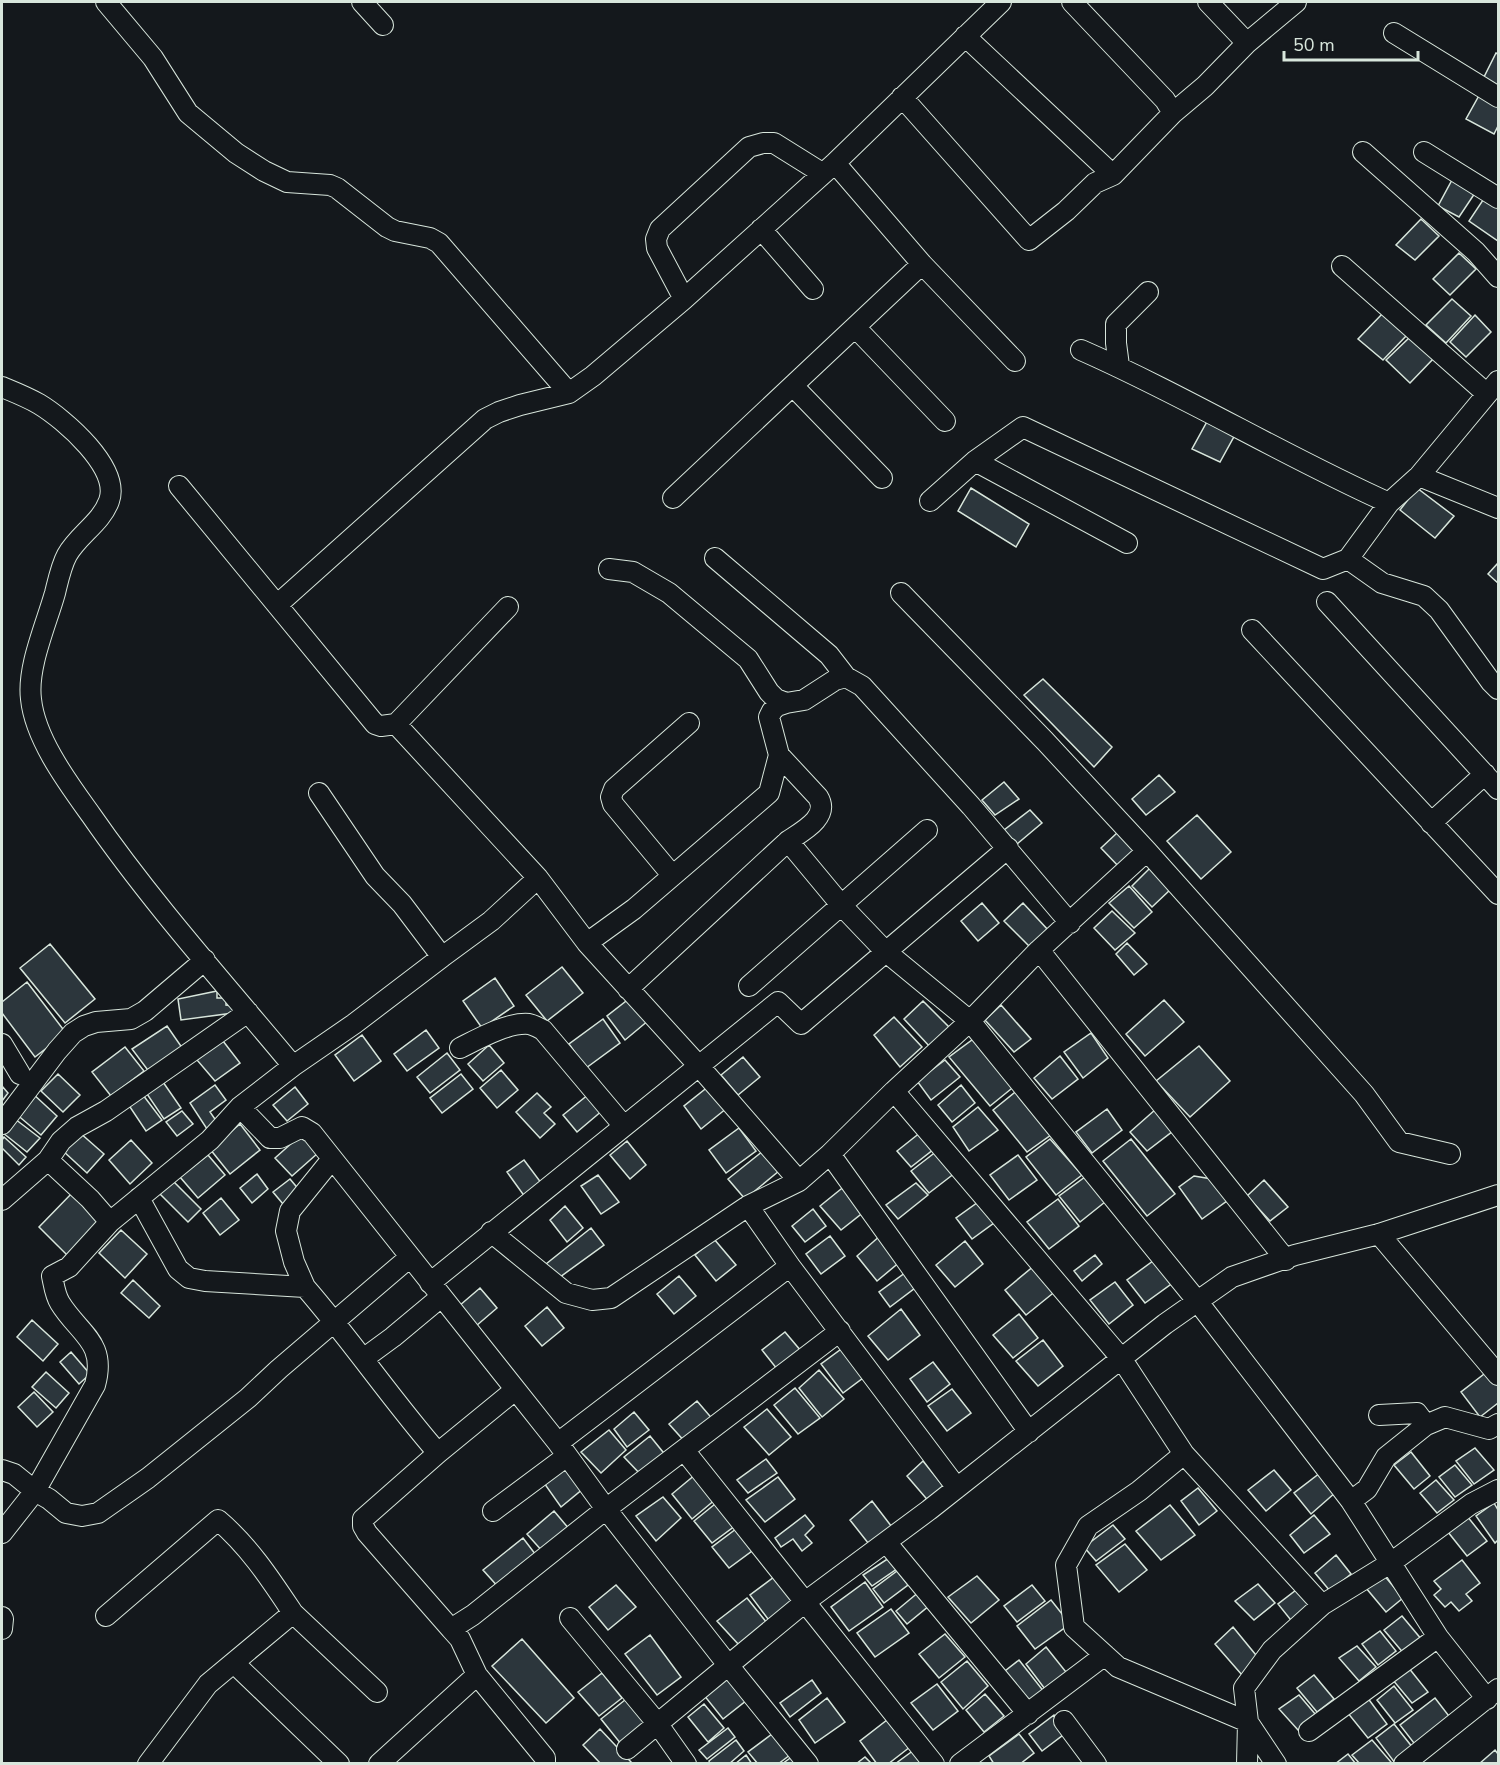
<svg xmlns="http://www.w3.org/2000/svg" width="1500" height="1765" font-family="'Nunito Sans',sans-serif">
<rect width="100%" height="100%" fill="#14181c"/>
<!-- building -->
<path fill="#2c363c" stroke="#d8e6dc" stroke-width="1.5" d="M1496 53 1498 54V87L1483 79Z
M1481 92 1498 103V126L1494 134 1466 119Z
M1452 180 1475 193 1459 217 1438 206Z
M1487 194 1498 202V241L1469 221Z
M1421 219 1439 236 1415 260 1396 245Z
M1459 253 1476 269 1450 295 1433 279Z
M1452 299 1471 316 1446 343 1426 325Z
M1384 312 1408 334 1383 360 1358 339Z
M1475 315 1491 332 1466 357 1450 342Z
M1410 337 1434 358 1410 383 1386 360Z
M1209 418 1236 433 1220 462 1192 449Z
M971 488 1029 524 1016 547 958 511Z
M1417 488 1454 516 1435 538 1400 510Z
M1498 563V583L1488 574Z
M1043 679 1112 747 1094 767 1024 695Z
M1159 775 1175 792 1146 815 1132 799Z
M1004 782 1019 799 995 815 982 800Z
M1030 810 1042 823 1017 844 1004 830Z
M1197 815 1231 852 1201 879 1167 841Z
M1118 832 1137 855 1121 869 1101 848Z
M1151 867 1171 889 1152 907 1132 886Z
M1129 886 1152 912 1134 928 1109 903Z
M982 903 999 923 978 941 961 921Z
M1023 903 1049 931 1030 947 1004 921Z
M1112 911 1135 933 1115 950 1094 928Z
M1127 943 1147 964 1134 975 1116 954Z
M50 944 95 999 65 1023 20 968Z
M562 967 583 993 547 1021 526 995Z
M495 978 514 1006 482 1028 463 1001Z
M27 982 66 1033 35 1057 2 1013V1002Z
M217 991V998H226V1005L233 1006V1013L181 1020 178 999Z
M630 998 649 1020 625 1040 607 1016Z
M1164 1000 1184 1022 1145 1056 1126 1034Z
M923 1001 952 1030 931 1048 904 1019Z
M1001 1005 1031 1039 1014 1052 985 1020Z
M894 1017 922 1047 900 1067 874 1035Z
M603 1019 620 1043 586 1068 569 1044Z
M167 1026 183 1049 150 1073 132 1049Z
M426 1030 439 1048 407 1071 394 1054Z
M1091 1033 1108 1058 1083 1078 1064 1052Z
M362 1035 381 1061 354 1081 335 1055Z
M976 1037 1016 1085 990 1106 949 1057Z
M223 1041 240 1063 215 1081 197 1060Z
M489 1045 504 1063 483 1081 468 1064Z
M1199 1046 1230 1081 1190 1117 1156 1081Z
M125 1047 144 1071 111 1096 92 1072Z
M447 1053 460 1070 430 1093 417 1077Z
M1060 1056 1078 1079 1052 1099 1034 1078Z
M743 1057 760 1077 738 1095 721 1075Z
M945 1060 960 1077 931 1100 917 1081Z
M501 1070 518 1090 497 1108 480 1088Z
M58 1074 80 1095 63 1112 41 1091Z
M461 1074 473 1089 442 1113 430 1098Z
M163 1082 181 1108 164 1119 147 1094Z
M215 1085 226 1100 210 1112 217 1122 207 1129 190 1103Z
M961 1085 975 1103 952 1122 938 1105Z
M2 1086 8 1093 2 1101Z
M709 1086 727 1108 701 1129 684 1106Z
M295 1087 308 1104 287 1121 273 1105Z
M1019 1089 1055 1132 1027 1152 993 1110Z
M32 1093 57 1116 41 1135 15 1113Z
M537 1093 551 1107 544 1113 555 1124 540 1138 516 1112Z
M589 1094 603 1110 577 1132 563 1115Z
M143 1095 162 1120 146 1131 128 1104Z
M978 1107 998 1130 969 1151 953 1127Z
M1107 1109 1122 1130 1092 1153 1076 1132Z
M1156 1109 1173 1131 1147 1151 1130 1132Z
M182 1111 193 1124 177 1136 166 1122Z
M15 1119 40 1138 27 1152 3 1133Z
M240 1124 260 1150 230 1174 210 1149Z
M739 1128 756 1151 726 1173 709 1150Z
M79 1132 104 1154 87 1173 62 1150Z
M921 1132 934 1149 911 1167 897 1151Z
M302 1134 318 1153 292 1176 275 1158Z
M4 1137 26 1157 19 1165 2 1148V1140Z
M1050 1139 1082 1175 1056 1195 1026 1157Z
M1131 1139 1175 1194 1147 1216 1103 1161Z
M131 1140 152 1163 130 1184 109 1160Z
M627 1141 646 1165 630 1179 610 1155Z
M763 1151 779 1171 745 1199 728 1179Z
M937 1151 955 1173 929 1193 911 1171Z
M208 1155 225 1175 198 1198 180 1177Z
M1018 1155 1037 1180 1009 1200 990 1175Z
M524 1160 542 1184 525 1197 507 1172Z
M257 1174 268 1189 252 1203 240 1188Z
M598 1175 619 1202 601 1214 581 1186Z
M1194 1176 1218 1180 1231 1198 1202 1219 1179 1187Z
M1085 1177 1105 1202 1080 1222 1059 1196Z
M290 1179 300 1191 283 1204 273 1192Z
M172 1180 201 1209 188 1222 159 1193Z
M1264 1180 1288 1207 1270 1221 1247 1196Z
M916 1183 928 1195 898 1219 886 1205Z
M846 1185 865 1211 841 1230 820 1206Z
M73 1192 103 1222 71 1259 39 1227Z
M221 1198 239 1220 220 1235 203 1213Z
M1058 1199 1079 1226 1049 1249 1027 1222Z
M981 1200 998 1220 972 1239 956 1218Z
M565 1206 583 1228 567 1242 550 1220Z
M813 1209 826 1226 805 1242 792 1226Z
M591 1228 604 1245 560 1277 546 1264Z
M121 1230 147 1254 125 1278 99 1253Z
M881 1235 901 1261 877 1281 857 1256Z
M830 1236 845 1256 821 1274 806 1254Z
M714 1239 736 1265 716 1281 695 1255Z
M965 1241 983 1264 955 1287 936 1265Z
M1095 1255 1102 1264 1082 1281 1074 1271Z
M1157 1258 1174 1282 1145 1303 1127 1280Z
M1035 1265 1057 1290 1026 1315 1005 1290Z
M909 1270 919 1285 890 1307 879 1292Z
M679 1276 696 1296 674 1314 657 1294Z
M133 1280 160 1306 149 1318 121 1293Z
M1115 1282 1133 1305 1109 1324 1090 1300Z
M480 1288 497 1308 476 1326 459 1306Z
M547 1307 564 1328 542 1346 525 1326Z
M901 1309 920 1335 888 1360 868 1336Z
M1019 1314 1038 1338 1013 1358 993 1335Z
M32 1320 58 1344 43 1361 17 1337Z
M785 1332 801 1351 777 1369 762 1350Z
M1043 1340 1063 1366 1038 1386 1016 1361Z
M844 1347 867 1375 843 1393 821 1364Z
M71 1352 90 1374 79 1384 60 1362Z
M933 1362 950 1384 927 1402 910 1379Z
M819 1370 844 1399 822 1417 799 1388Z
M1488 1371 1498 1384V1403L1480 1417 1461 1392Z
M46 1372 69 1393 56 1408 32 1387Z
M795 1388 820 1418 798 1434 774 1405Z
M952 1389 971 1413 947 1431 928 1406Z
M34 1392 53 1412 37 1427 18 1407Z
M697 1401 715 1422 686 1443 669 1424Z
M767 1409 791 1437 769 1455 744 1427Z
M634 1412 649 1430 627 1447 614 1429Z
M609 1430 626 1450 601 1473 581 1452Z
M650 1436 667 1457 643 1477 624 1457Z
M1475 1448 1494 1470 1474 1484 1456 1461Z
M1411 1452 1430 1476 1414 1489 1394 1465Z
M766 1459 777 1473 748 1493 737 1480Z
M923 1461 947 1491 931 1504 907 1476Z
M568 1465 584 1488 561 1507 544 1483Z
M1455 1465 1472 1485 1455 1497 1439 1477Z
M1274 1470 1291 1490 1266 1511 1248 1490Z
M1320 1473 1336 1492 1311 1514 1294 1493Z
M696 1474 716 1499 692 1519 672 1494Z
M778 1477 795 1499 765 1522 746 1500Z
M1436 1480 1454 1500 1437 1513 1420 1493Z
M1198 1488 1217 1511 1199 1525 1181 1501Z
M663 1497 681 1518 656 1541 636 1516Z
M720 1500 739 1523 712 1543 694 1521Z
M872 1501 895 1531 872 1548 850 1520Z
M1494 1503 1498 1510V1540L1495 1543 1476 1516Z
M1170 1505 1195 1535 1161 1560 1136 1531Z
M554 1511 570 1530 543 1552 527 1534Z
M805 1515 814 1526 805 1535 812 1543 802 1551 793 1539 781 1547 775 1538Z
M1314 1515 1330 1534 1304 1553 1290 1535Z
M1467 1516 1487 1541 1467 1556 1448 1532Z
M1113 1525 1125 1539 1096 1561 1084 1547Z
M740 1526 756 1548 729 1568 712 1547Z
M523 1538 539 1559 500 1589 483 1570Z
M1125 1544 1147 1570 1119 1592 1096 1565Z
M1336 1555 1351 1574 1330 1591 1315 1573Z
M892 1556 901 1566 872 1586 863 1575Z
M1462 1560 1480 1583 1466 1594 1472 1601 1459 1611 1451 1602 1445 1607 1434 1595 1441 1589 1434 1581Z
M897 1571 908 1585 884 1603 873 1589Z
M778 1574 800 1601 771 1623 750 1595Z
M1383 1574 1403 1598 1386 1612 1366 1588Z
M977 1576 999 1600 971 1623 948 1597Z
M865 1582 883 1607 849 1631 831 1607Z
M1258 1584 1275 1603 1254 1620 1235 1601Z
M616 1585 636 1607 608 1630 589 1607Z
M1032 1585 1045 1601 1017 1622 1004 1606Z
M1300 1587 1316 1605 1294 1624 1278 1604Z
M920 1591 930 1605 907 1624 896 1611Z
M747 1598 767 1623 739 1645 717 1621Z
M1051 1600 1070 1624 1035 1649 1017 1626Z
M891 1609 909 1633 875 1657 857 1633Z
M1402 1616 1422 1640 1405 1655 1384 1630Z
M1233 1627 1260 1660 1242 1675 1215 1644Z
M1380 1631 1396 1651 1378 1665 1362 1644Z
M945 1634 965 1657 939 1678 919 1654Z
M650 1635 681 1677 657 1695 625 1654Z
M522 1639 574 1698 546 1723 492 1666Z
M1357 1646 1376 1667 1359 1681 1339 1658Z
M1046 1647 1070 1677 1048 1693 1026 1664Z
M1019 1660 1045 1693 1026 1705 1001 1674Z
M967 1661 988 1686 963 1709 941 1682Z
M1408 1667 1428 1692 1412 1703 1392 1679Z
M602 1673 622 1698 599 1716 578 1692Z
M728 1675 747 1700 723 1719 703 1694Z
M1314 1675 1334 1699 1317 1712 1297 1688Z
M812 1680 821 1693 790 1717 780 1703Z
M937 1684 958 1711 933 1730 911 1703Z
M1394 1686 1413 1710 1395 1723 1377 1700Z
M985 1694 1004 1716 984 1732 966 1710Z
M1299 1695 1316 1715 1298 1730 1279 1709Z
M630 1696 649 1721 621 1744 601 1719Z
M1367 1697 1387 1724 1368 1738 1347 1712Z
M827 1698 845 1722 815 1743 799 1720Z
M1435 1698 1452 1720 1417 1747 1400 1725Z
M704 1704 724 1728 708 1742 688 1717Z
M1054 1715 1067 1732 1042 1751 1029 1734Z
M887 1720 910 1747 888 1764H877L860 1741Z
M1394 1724 1413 1748 1395 1763 1376 1738Z
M728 1728 735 1737 707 1759 699 1750Z
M600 1729 632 1763 601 1764 583 1745Z
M772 1734 790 1755 778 1764H758L748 1752Z
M1019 1734 1034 1753 1020 1764H994L989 1756Z
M736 1740 744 1751 729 1764H710L709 1761Z
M1372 1740 1391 1762 1388 1764H1360L1352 1755Z
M914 1750 925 1764H895Z
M1495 1750 1498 1754V1764H1479Z
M1348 1754 1356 1764H1335Z
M746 1755 752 1764H735Z
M793 1756 798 1764H782Z
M865 1757 872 1764H856Z"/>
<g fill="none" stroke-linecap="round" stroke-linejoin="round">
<defs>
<path id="minor" d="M106 2 153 58 188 113 236 153 264 171 287 182 330 185 337 188 387 227 395 231 430 238 439 243 569 393
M362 2 383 25
M1072 2 1165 100 1173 113
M1208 2 1247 43
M1394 33 1498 97
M965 36 1113 175
M902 97 1029 240 1066 211 1095 183 1113 175 1173 113 1205 86 1247 43 1296 2
M1363 152 1476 252 1498 277
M1424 152 1498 198
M835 163 922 264 1015 361
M761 229 813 289
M1342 266 1487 394
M684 299 657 248 656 239 660 229 749 147 763 143H774L822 173
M856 328 945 421
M1081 350C1186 396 1284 456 1389 503
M1119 366 1116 343V324L1148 292
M793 386 882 478
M2 387C14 392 27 397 39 404 64 419 121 468 109 501 101 523 78 535 67 555 61 566 58 581 55 593 46 625 27 667 31 699 35 739 68 783 91 815 152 903 224 983 293 1066
M975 461 1127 543
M1419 476 1498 508
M179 486 375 724 381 726 396 724 508 607
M673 498 922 264
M930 501 975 461 1023 427 1323 569 1348 559 1389 503 1419 476 1498 381
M715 558 829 655 846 677
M1348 559 1382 583 1424 596 1439 610 1491 682 1498 689
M609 569 633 572 669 593 748 659 769 692 776 699 786 703 804 700 835 680 846 677 862 686 971 806 1070 923
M901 593 1045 741 1147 851 1364 1094 1399 1142 1450 1154
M1327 602 1498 789
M277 605 485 419 499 412 520 405 569 393 593 376 684 299 835 163 1001 2
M1252 630 1498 894
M396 724 538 878 587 943 698 1065 799 1181
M319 793 375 876 402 904 442 957 491 921 538 878
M1431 823 1485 774
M788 841 842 906 885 951 970 1021 1198 1302 1351 1501 1438 1637 1487 1699
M672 875 613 804 611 797 614 789 689 723
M587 943 634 909 769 793 779 755 769 717 772 711 777 706 786 703
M1039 950 1286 1260
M749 986 927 830
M628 989 788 841C803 831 830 817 818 797L779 755
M2 1044 20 1074
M460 1048C478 1039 508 1022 529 1024 534 1025 539 1028 543 1030L623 1125
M894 1091 970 1021 1039 950 1147 851
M240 1107 270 1138H280L302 1127 312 1133 558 1443 606 1509 728 1665 808 1764
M2 1124 57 1051 73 1033 84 1026 96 1022 131 1019 145 1011 205 960
M830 1154 1029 1432
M48 1160 90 1199 110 1222 210 1140 240 1107 293 1066 354 1024 442 957
M139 1198 178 1269 189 1278 205 1281 305 1287C352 1341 391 1399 438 1453L515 1390
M2 1200 48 1160 61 1141 77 1127 106 1111 248 1012
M748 1206 790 1266 957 1488
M491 1232 566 1293 592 1300 611 1298 748 1206 799 1181 830 1154 894 1091 1121 1358 1184 1454 1322 1605
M1379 1234 1498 1375
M430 1283 778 1002 801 1024 1008 848
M305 1287 294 1262 286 1231 290 1211 332 1159
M363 1359 393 1337 441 1297
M1379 1415 1417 1413 1426 1425
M558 1443 790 1266
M684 1450 934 1764
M438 1453 363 1519V1526L367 1533 451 1629
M1184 1454 1139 1491 1088 1526 1066 1565 1074 1627 1118 1667 1248 1722 1276 1764
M2 1470 14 1474 35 1491 95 1385C107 1342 79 1334 60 1303 55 1295 54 1285 52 1276L69 1267 110 1222
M1351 1501 1367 1489 1386 1457 1426 1425 1445 1417 1489 1429 1498 1424
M493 1511 567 1456
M2 1533 35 1491 49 1499 66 1513 82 1516 98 1513 148 1478 248 1398 279 1369 410 1257
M886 1542 1028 1714
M106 1616 218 1520C249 1546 271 1580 293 1613
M2 1617 3 1619 2 1629
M570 1618 657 1723 686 1764
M234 1663 339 1764
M1064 1721 1096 1764
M1309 1731 1438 1637
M627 1749 805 1602 929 1510 1165 1324 1232 1277 1295 1255 1379 1234 1498 1195
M148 1764 208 1684 293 1613 377 1692
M379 1764 477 1675
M545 1764V1758L477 1675 460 1639 451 1629 473 1615 606 1509 840 1331
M960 1764 1105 1655
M1247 1764 1248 1722 1244 1688 1272 1650 1322 1605 1392 1562 1471 1504 1498 1490
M1404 1764 1498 1689"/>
</defs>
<!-- minor casing -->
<use href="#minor" stroke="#d8e6dc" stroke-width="22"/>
<!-- minor -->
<use href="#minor" stroke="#14181c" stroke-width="20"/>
</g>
<!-- border -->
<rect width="1500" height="1765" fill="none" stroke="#d8e6dc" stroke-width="6"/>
<!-- scale -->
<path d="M1284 51v9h134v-9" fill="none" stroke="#d8e6dc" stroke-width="3"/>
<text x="1293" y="51" font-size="18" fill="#d8e6dc" stroke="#14181c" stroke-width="4.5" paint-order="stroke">50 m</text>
</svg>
